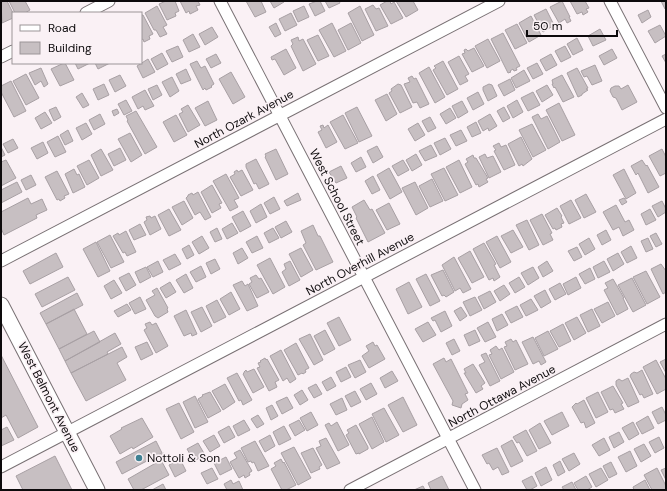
<svg xmlns="http://www.w3.org/2000/svg" width="667" height="491" font-family="'DM Sans',sans-serif">
<rect width="100%" height="100%" fill="#faf1f5"/>
<!-- building -->
<path fill="#c7bfc2" stroke="#a8a0a4" d="M1 1H7L13 13V18L2 23Z
M9 1H25L30 10 25 13H15Z
M166 1H175L179 11 175 13 176 16 167 20 159 4Z
M180 1H198L200 5 196 6 198 10 190 14 189 11 186 13Z
M246 1H261L266 12 255 17Z
M270 1H284V2L274 8Z
M317 1H320L325 11 315 16 309 4Z
M325 1H339L340 3 329 8Z
M387 1H390L391 4 394 2 403 18 391 24 380 5Z
M396 1H413L418 10 406 17Z
M562 1 570 17H569L571 21 567 23 565 19 559 23 550 7Z
M570 1H585L589 8 586 9 588 12 583 15 582 12 577 14Z
M661 1H666V8L665 9Z
M373 5 376 9 379 8 388 26 376 31 365 9Z
M157 6 167 25 163 27 167 34 160 37 156 30H154L145 13Z
M304 6 309 17 298 22 293 11Z
M360 6 374 35 362 41 348 13Z
M546 9 556 29 553 31 551 27 543 32 534 15Z
M648 10 651 17 642 23 638 15Z
M291 13 297 25 285 31 279 19Z
M141 15H143L153 34 149 36 150 39 144 42 143 39 141 40Z
M531 16 541 35 529 42 519 23Z
M276 23 281 34 275 37 269 27Z
M332 23 346 51 334 57 319 30Z
M351 23 361 43 348 50 338 30Z
M517 24 527 43 515 49 505 30Z
M660 25 666 36 655 43 648 31Z
M212 27 218 37 205 45 199 34Z
M600 29 606 40 593 46 588 36Z
M503 33 520 66 516 68 517 70 514 71 513 69 510 71 511 72 508 73 491 39Z
M193 34 200 47 189 52 183 40Z
M318 35 329 56 318 61 307 40Z
M298 37 299 41 303 39 316 64 303 71 291 46 293 44 291 40Z
M577 38 583 50 573 55 567 44Z
M488 39 500 61 487 68 475 46Z
M178 46 183 57 172 62 166 51Z
M565 46 571 57 561 62 555 51Z
M474 48 484 66 472 72 462 54 465 53 464 50 466 49 468 51Z
M286 49 296 68 284 75 275 59 272 60 271 57Z
M612 49 617 58 604 65 599 56Z
M162 53 168 64 157 70 151 59Z
M216 54 221 63 211 68 206 59Z
M551 54 557 65 546 71 540 60Z
M666 54V63L662 56Z
M459 56 469 74 465 76 468 81 460 85 448 62Z
M148 59 155 72 143 78 137 66Z
M197 61 201 68 205 66 214 84 211 86 212 87 206 90 205 88 203 90 190 64Z
M443 61 458 89 447 95 433 70 436 68 434 66Z
M64 63H65L74 80 60 86 51 69Z
M75 63H90L78 69Z
M95 63H110L98 69Z
M537 63 543 74 533 79 527 68Z
M595 65 602 81 592 85 587 76 584 77 581 71Z
M429 67 445 97 435 103 419 73Z
M41 68 48 84 44 87 41 81 35 85 29 73Z
M577 68 588 88 586 89 588 90 582 94V95L578 97 567 73Z
M186 69 191 80 181 84 176 74Z
M524 70 530 81 516 88 511 78Z
M231 72 245 97 233 104 219 79Z
M26 74 39 98 26 105 13 81Z
M120 75 126 86 115 92 109 80Z
M562 75 574 97 563 102 555 87 554 88 552 84H553L552 80Z
M412 76 414 79 416 78 429 104 420 108 417 102 413 103 404 84 410 82 408 78Z
M172 77 179 91 170 97 162 82Z
M510 79 515 90 504 96 498 85Z
M11 81 26 111 14 117 1 92V86Z
M104 84 109 95 98 100 93 89Z
M398 84 401 85 412 107 400 113 389 93 392 91 391 89Z
M489 84 492 85 497 96 488 101 483 90V87Z
M157 85 162 95 153 100 148 89Z
M547 85 553 95 542 102 536 91Z
M628 85 637 102 622 110 616 98 613 97 610 91 611 88 615 86H619L621 89Z
M145 90 154 106 145 110 143 106 138 109 132 97Z
M478 92 484 104 473 110 467 98Z
M533 92 540 105 528 111 521 98Z
M82 93 89 105 83 108 76 97Z
M387 94 397 114 386 121 375 100Z
M126 100 132 111 124 115 118 104Z
M517 100 523 112 513 118 507 106Z
M208 101 217 120 205 126 195 108Z
M462 101 468 112 458 118 452 106Z
M559 103 575 135 562 141 546 110Z
M188 105 200 125 188 132 179 114 183 112 181 109Z
M56 107 61 117 54 121 49 110Z
M357 107 372 136 359 142 345 113Z
M504 107 510 118 503 122 497 111Z
M450 108 456 118 446 124 440 114Z
M117 109 119 113 114 116 112 111Z
M136 111 157 147 145 154 127 121 128 120 126 116Z
M45 112 52 123 41 129 35 118Z
M100 114 105 124 94 130 89 120Z
M490 114 497 126 489 131 488 128 483 131 478 121Z
M538 114 541 119 547 116 560 142 548 149 532 117Z
M176 115 187 135 174 142 163 122Z
M343 115 358 143 345 149 330 122Z
M430 117 436 128 428 132 422 121Z
M476 122 481 133 472 137 467 127Z
M86 123 92 134 82 140 76 128Z
M418 123 425 135 415 141 408 129Z
M532 124 546 150 533 157 519 130Z
M323 125 324 128 328 125 337 142 326 148 318 132 322 130 320 126Z
M68 130 73 141 65 145 60 135Z
M461 130 467 141 456 146 450 135Z
M130 133 142 155 131 162 118 139Z
M58 136 66 152 55 157 47 142Z
M521 137 532 159 523 166 522 164 519 166 508 144Z
M445 138 451 149 440 155 434 143Z
M13 139 18 148 8 153 3 144Z
M43 142 48 153 37 159 31 148Z
M499 143 501 147 506 145 515 165 504 170 494 151 496 150 493 146Z
M431 145 437 156 425 161 419 151Z
M377 146 383 157 373 163 367 151Z
M1 147 5 155 1 157Z
M120 148 126 160 114 166 108 154Z
M101 149 113 170 101 176 91 155Z
M276 149 288 174 276 180 265 157 266 156 265 154Z
M662 149 666 157V173L660 176 649 156Z
M416 154 422 165 412 171 406 160Z
M485 154 487 158 493 156 501 172 489 178 479 157Z
M473 155 474 158H476L488 178 486 179 488 182 479 187 478 184 476 185 465 164 468 162 466 159Z
M361 157 366 167 356 172 351 163Z
M256 159 269 184 259 189 256 183 254 184 246 167V164Z
M6 160 16 178 1 186V162Z
M89 160 99 178 87 185 77 166Z
M403 160 409 170 398 176 392 166Z
M459 160 472 187 460 193 446 167Z
M642 160 646 166 647 165 659 187 648 193 638 173 636 175 631 166Z
M341 166 347 178 336 183 329 172Z
M389 168 402 192 390 199 377 175Z
M444 168 458 195 445 201 431 174Z
M74 169 77 175 79 174 85 187 73 193 65 174Z
M624 169 636 193 626 199 613 175Z
M237 170 238 172 242 170 253 190 241 196 230 177 235 174 234 172Z
M57 171 69 194 64 196 65 198 60 201 59 199 57 200 45 177Z
M226 174 239 198 234 200 238 207 230 211 213 181Z
M31 175 36 185 26 190 21 180Z
M373 176 380 190 372 194 365 181Z
M432 179 443 201 430 207 419 186Z
M17 182 22 192 1 203V190Z
M415 182 428 208 416 215 402 188Z
M212 185 222 203 219 204 221 208 212 213 201 192Z
M198 192 211 217 205 220 200 212 195 215 186 198 188 196V195L192 193 193 195Z
M298 193 301 200 287 206 284 201Z
M586 194 596 212 584 218 575 200Z
M274 197 280 209 270 214 264 203Z
M28 198 31 204 42 199 47 210 36 215 37 218 4 235 1 228V212Z
M624 198 627 202 622 205 619 200Z
M364 200 370 210 372 209 385 233 368 242 356 218 357 217 352 207Z
M571 200 581 218 569 224 560 206Z
M184 201 193 218 182 225 172 207Z
M662 201 666 209V212L658 217 652 206Z
M389 203 400 224 387 230 376 210Z
M261 204 267 217 256 223 250 211Z
M616 205 625 222 629 220 634 230 623 236 619 227 613 230 603 212Z
M557 208 562 216 561 217 564 223 561 224 562 227 556 230 555 228 553 229 545 215Z
M169 209 181 230 169 236 158 215Z
M650 209 656 220 646 225 641 214Z
M243 211 251 226 240 232 232 217Z
M542 214 552 233 550 234 553 240 543 245 530 220Z
M150 216 151 218 155 216 161 229 150 235 144 222 147 220 146 217Z
M527 220 539 245 529 250 516 225Z
M286 221 292 232 281 238 275 227Z
M232 223 238 233 227 239 222 229Z
M140 224 146 235 134 240 129 230Z
M313 225 318 236H320L333 262 316 270 303 245 306 243 301 231Z
M217 228 222 239 215 242 210 232Z
M273 228 279 238 269 243 264 233Z
M513 230 523 247 511 253 501 236Z
M606 230 611 240 602 245 597 235Z
M126 231 136 252 127 256 125 252 123 253 113 236 118 233 119 235Z
M656 233 662 244 656 247 650 236Z
M110 235 124 262 111 268 97 242Z
M202 236 209 248 199 254 192 242Z
M257 236 263 248 252 253 246 242Z
M497 236 511 262 500 268 486 242Z
M589 238 595 249 585 255 579 244Z
M648 238 653 249 646 252 641 241Z
M96 242 110 271 98 277 83 249Z
M484 243 496 264 494 265 500 277 494 281 493 278 489 280 473 249Z
M189 245 194 255 187 259 182 249Z
M631 246 637 258 627 263 621 252Z
M577 247 582 257 574 261 568 251Z
M242 248 248 258 238 264 233 253Z
M301 248 313 270 301 277 289 254Z
M470 251 484 277 472 283 458 258Z
M56 253 63 267 30 284 23 271Z
M618 253 624 264 613 271 607 259Z
M175 254 181 264 169 270 163 260Z
M454 257 471 289 463 293 460 288 455 291 442 265Z
M270 258 285 287 273 294 257 265Z
M215 259 220 269 211 274 206 263Z
M158 261 163 272 153 277 147 267Z
M290 261 300 280 289 286 282 272 286 269 284 264Z
M547 261 553 271 543 277 538 267Z
M604 261 610 272 598 278 593 267Z
M661 264 666 271V292L663 294 651 269Z
M201 266 206 277 196 282 190 272Z
M146 267 151 277 140 283 135 272Z
M533 267 539 278 528 285 521 273Z
M590 268 595 279 585 284 579 274Z
M443 270 454 292 446 297 444 295 442 296 431 275Z
M646 271 660 297 647 304 633 277Z
M129 273 136 285 126 291 119 278Z
M186 274 193 288 184 293 176 280Z
M426 274 440 301 430 306 416 279Z
M256 275 259 279 261 278 269 292 257 298 249 284 252 282 250 278Z
M68 277 75 290 42 307 35 294Z
M519 277 525 287 515 293 509 283Z
M576 277 581 288 568 295 563 284Z
M632 278 646 305 633 312 618 285Z
M613 279 624 298H623L628 309 617 315 604 290 608 288 605 283Z
M114 280 122 293 111 299 104 286Z
M242 281 245 286 248 284 258 306 247 311 233 285Z
M170 282 176 292 166 298 160 288Z
M409 282 422 307 408 314 396 289Z
M560 283 566 294 555 300 549 289Z
M504 285 510 294 500 301 494 291Z
M157 288 168 308 167 309 168 312 158 318 155 316 146 300 155 295 152 291Z
M545 290 551 302 541 308 534 296Z
M490 291 496 302 484 309 478 297Z
M231 292 240 309 229 315 220 299Z
M77 293 83 305 46 324 40 313Z
M140 297 146 309 135 314 129 303Z
M475 297 482 310 470 316 463 302Z
M531 299 538 310 526 316 520 305Z
M217 300 226 317 214 323 206 306Z
M608 302 615 316 602 323 594 309Z
M127 304 131 310 118 317 114 311Z
M517 306 523 317 511 323 505 312Z
M202 307 212 326 201 332 191 312Z
M461 307 467 316 460 321 454 311Z
M74 309 87 334 59 349 46 324Z
M592 309 600 326 588 332 580 315Z
M186 310 197 334 192 336 191 333 184 336 174 316Z
M445 311 452 326 441 332 435 320 433 321 431 318Z
M502 314 508 325 497 331 492 319Z
M339 317 351 340 339 346 327 323Z
M577 317 586 333 574 340 565 323Z
M150 322 152 325 156 323 168 346 156 353 144 330 147 328 145 324Z
M428 322 436 335 423 342 415 329Z
M488 322 496 337 485 342 477 328Z
M563 324 571 341 559 347 550 331Z
M325 330 335 349 324 355 314 336Z
M475 330 480 341 469 346 464 335Z
M94 331 100 342 65 361 59 349Z
M548 331 558 349 544 356 535 338Z
M115 333 121 344 107 352 108 354 71 373 65 361Z
M310 334 323 360 314 365 299 339Z
M533 337 546 362 541 365 539 361 533 364 522 342Z
M454 339 460 351 452 355 446 343Z
M511 339 513 342 516 340 528 364 515 370 504 347 507 346 505 342Z
M147 342 153 354 141 360 135 347Z
M373 342 375 346 377 345 385 359 369 368 362 356 369 351 366 346Z
M296 343 309 368 305 370 306 372 303 374 302 373 298 375 284 350Z
M496 346 499 350 502 348 514 372 501 379 489 355 492 354 490 350Z
M122 347 127 357 117 363 126 380 86 401 71 373Z
M281 350 296 379 290 383 287 378 283 381 270 356Z
M486 353 500 381 490 386 479 365 485 362 481 355Z
M1 355 38 427 18 438 6 415 1 418Z
M265 358 266 360 267 359 279 380 275 382 277 387 269 391 257 368 260 367 258 363 261 362 260 361Z
M444 358 446 362 451 359 468 393 465 394 468 400 462 404 461 408 452 405 453 401 433 364Z
M666 359V373L660 362Z
M360 360 366 372 355 378 348 365Z
M656 360 666 379V389L657 394 643 367Z
M473 364 485 383 481 386 483 389 476 393 464 373H466L464 369Z
M346 367 351 377 341 382 336 372Z
M254 369 264 387 253 393 243 374 244 373V372L246 370 247 372Z
M642 370 653 394 644 398 642 394 640 395 630 376 631 374 634 372 637 373Z
M392 371 398 381 385 388 380 378Z
M237 373 252 400 243 405 241 400 239 401 227 378Z
M331 377 336 386 327 391 322 382Z
M628 378 639 402 628 407 616 385V381L619 379 622 381Z
M371 383 377 394 366 400 360 389Z
M225 384 235 402 223 410 212 391Z
M316 384 322 394 314 398 308 388Z
M613 386 623 403 621 404 624 409 615 413 613 409 610 410 601 392Z
M302 390 308 400 300 405 294 395Z
M355 391 361 402 351 407 345 396Z
M210 392 221 411 208 418 198 399 203 396 202 395Z
M598 392 608 412 596 418 586 398Z
M195 396 208 422 195 428 183 402Z
M287 397 293 408 282 414 276 402Z
M403 397 417 425 403 432 388 405Z
M342 398 347 410 336 415 330 404Z
M584 400 595 423 586 428 584 422 581 423 572 407 576 403 577 404Z
M179 403 194 432 181 439 166 409Z
M272 405 278 416 271 420 266 408Z
M662 407 666 415V420L658 424 652 412Z
M384 408 399 435 386 442 372 414Z
M311 412 318 425 307 431 300 418Z
M562 412 569 426 552 435 544 421Z
M258 415 264 424 257 428 251 419Z
M648 416 654 428 642 434 636 423Z
M372 417 384 442 372 449 359 424Z
M142 418 153 437 133 449 132 447 120 454 110 436 122 429 121 428Z
M244 420 250 430 238 436 233 426Z
M299 420 305 430 295 436 289 425Z
M337 422 349 445 338 451 325 425 329 423 331 426Z
M633 422 639 434 629 440 622 428Z
M540 423 551 443 539 449 529 430Z
M356 425 368 447V449L359 454V453L356 454 346 435 349 433 347 430Z
M229 426 235 437 224 443 218 432Z
M284 426 291 439 279 445 273 432Z
M7 427 14 440 1 446V430Z
M526 430 537 451 527 456 519 442 517 443 513 437Z
M619 432 624 442 614 448 609 437Z
M214 435 220 446 210 452 203 441Z
M270 435 275 446 265 452 259 441Z
M659 437 664 448 655 453 649 442Z
M326 438 340 463 327 469 316 448 321 446 319 441Z
M604 438 610 450 599 456 592 445Z
M512 440 523 461 511 467 501 446Z
M156 441 162 453 122 474 116 462Z
M255 441 269 466 258 471 254 462 252 463 251 461 248 462 241 448Z
M198 443 205 455 194 461 187 449Z
M644 444 651 456 641 462 634 449Z
M294 447 311 478 298 485 281 453Z
M313 448 322 465 319 467 320 469 311 473 301 453Z
M497 448 509 472 502 475 498 467 493 470 489 463 487 464 482 455Z
M240 450 252 471 249 473 250 475 245 478 244 475 239 478 230 462 237 458 234 453Z
M630 451 637 466 626 472 618 457Z
M164 453 167 458 161 461 159 456Z
M574 453 580 464 569 471 562 459Z
M55 456 72 490H23L16 476Z
M226 457 232 469 220 475 214 463Z
M180 459 186 471 175 477 169 465Z
M281 459 283 463 284 462 296 485 286 490H282L271 469 276 466 274 463Z
M161 460 169 475 141 490H134L128 479Z
M560 461 565 472 558 476 553 465Z
M611 462 617 474 609 478 603 466Z
M546 467 552 480 541 486 535 473Z
M212 468 218 479 207 484 201 473Z
M601 468 608 480 596 487 589 474Z
M657 468 666 486V490H652L644 475Z
M666 468V480L661 470Z
M442 476 449 490H431L428 483Z
M532 476 537 486 530 490H527L522 481Z
M586 476 592 487 587 490H578L574 483Z
M231 480 233 484 239 481 243 490H227L224 484Z
M645 480 650 490H634L633 487Z
M572 482 576 490H564L562 487Z
M163 484 166 490H152Z
M423 486 425 490H414Z"/>
<g fill="none" stroke-linecap="round" stroke-linejoin="round">
<defs>
<path id="minor" d="M220 1 475 490
M610 1 666 108
M86 13 109 1
M1 57 13 51
M1 261 499 1
M1 467 666 119
M350 490 666 324"/>
<path id="secondary" d="M1 305 97 490"/>
</defs>
<!-- minor casing -->
<use href="#minor" stroke="#797174" stroke-width="13"/>
<!-- secondary casing -->
<use href="#secondary" stroke="#797174" stroke-width="17"/>
<!-- minor -->
<use href="#minor" stroke="#fff" stroke-width="11"/>
<!-- secondary -->
<use href="#secondary" stroke="#fff" stroke-width="15"/>
</g>
<!-- markers -->
<circle fill="#3f8193" stroke="#faf1f5" stroke-width="1.5" cx="139" cy="458" r="4"/>
<g text-anchor="middle" dominant-baseline="central" stroke-width="3.5" stroke-linejoin="round" paint-order="stroke">
<!-- street labels -->
<g font-size="12" fill="#0d0a0c" stroke="#faf1f5">
<text transform="translate(244 119) rotate(-28)">North Ozark Avenue</text>
<text transform="translate(337 197) rotate(63)">West School Street</text>
<text transform="translate(360 264) rotate(-28)">North Overhill Avenue</text>
<text transform="translate(502 396) rotate(-28)">North Ottawa Avenue</text>
<text transform="translate(49 397) rotate(63)">West Belmont Avenue</text>
</g>
<!-- poi labels -->
<g font-size="12" fill="#0d0a0c" stroke="#faf1f5" text-anchor="start">
<text x="147" y="458">Nottoli &amp; Son</text>
</g>
</g>
<!-- border -->
<rect width="667" height="491" fill="none" stroke="#0d0a0c" stroke-width="4"/>
<!-- legend -->
<rect x="12" y="12" width="130" height="52" fill="#faf1f5" stroke="#9b9598"/>
<rect x="20" y="25" width="20" height="6" fill="#ffffff" stroke="#9b9598"/>
<text x="48" y="32" font-size="12" fill="#0d0a0c">Road</text>
<rect x="20" y="42" width="20" height="12" fill="#c7bfc2" stroke="#9b9598"/>
<text x="48" y="52" font-size="12" fill="#0d0a0c">Building</text>
<!-- scale -->
<path d="M527 30v6h90v-6" fill="none" stroke="#0d0a0c" stroke-width="2"/>
<text x="533" y="30" font-size="12" fill="#0d0a0c" stroke="#faf1f5" stroke-width="3" paint-order="stroke">50 m</text>
</svg>
